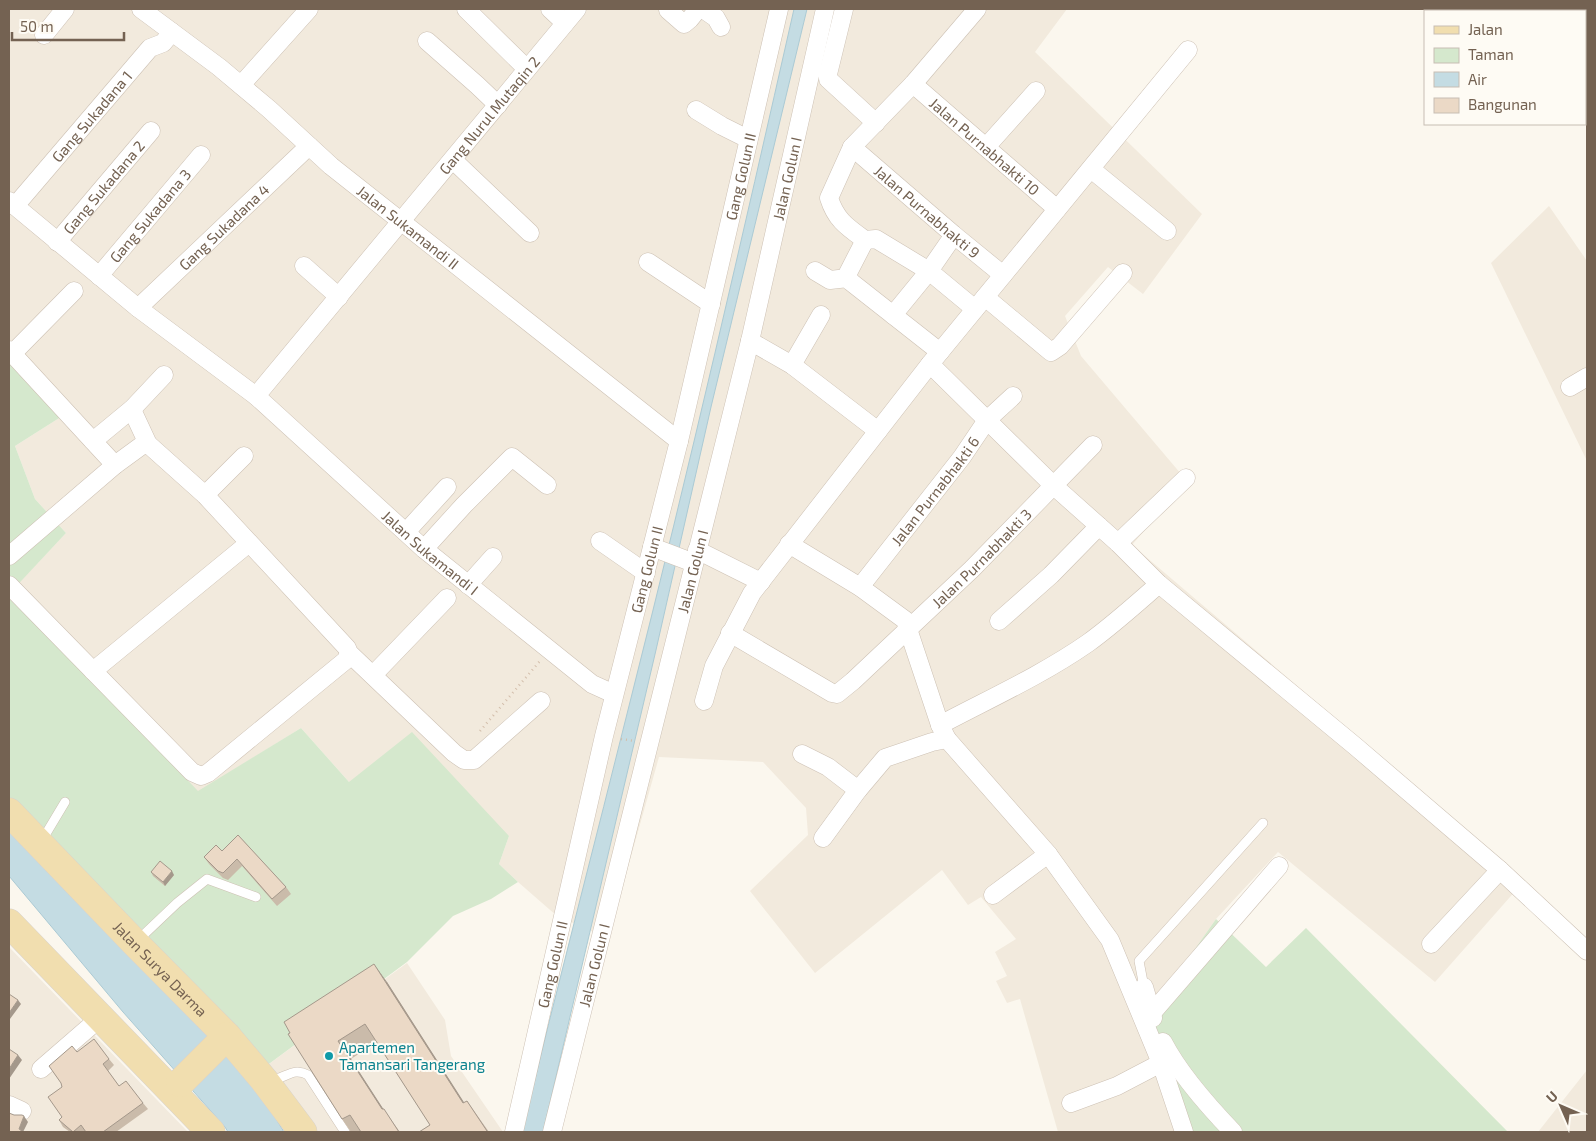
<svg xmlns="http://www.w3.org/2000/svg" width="1596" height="1141" font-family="'Exo 2',sans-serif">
<rect width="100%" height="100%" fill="#fbf7ee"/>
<!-- residential -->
<path fill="#f2eadd" d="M9 9H1067L1035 52 1202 214 1143 294 1108 267 1065 316 1081 356 1187 481 1132 545 1525 880 1435 982 1278 852 1216 919 1144 1021 1184 1132H1058L1020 999 1007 1003 996 981 1007 976 995 952 1016 939 981 897 968 905 942 870 815 973 750 891 808 835 806 808 763 762 659 757 608 938 557 916 518 882 499 864 509 836 349 782 301 728 198 792 9 593 66 533 35 499 15 446 64 415 9 357Z
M1548 9H1587V76L1585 73V11H1546Z
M1549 206 1587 261V461L1491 263Z
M9 947 188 1132H9Z
M407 963 445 1020 451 1056 503 1132H301L258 1072Z
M1587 1070V1132H1538Z"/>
<!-- green -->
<path fill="#d5e8cd" d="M9 357 64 415 15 446 35 499 66 533 9 594 198 791 301 728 349 782 412 732 509 836 499 864 518 882 491 899 453 916 407 962 258 1072 9 833Z
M1216 919 1266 967 1306 928 1508 1132H1184L1144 1021Z"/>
<!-- water -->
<path fill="#c4dce3" stroke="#abcad4" d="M794 9H807L711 407 656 650 543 1132H522C557 987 595 843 631 698 689 469 742 239 794 9Z
M9 830 57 882 253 1081 284 1132H228L225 1127 123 1012 9 876Z"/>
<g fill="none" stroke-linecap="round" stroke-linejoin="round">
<defs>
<path id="service" d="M41 842 65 802
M137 941 177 903 207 879 256 897
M1144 987 1139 961 1263 823
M269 1080C285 1080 292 1066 308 1075L345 1132"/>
<g id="minor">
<path id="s1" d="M141 9 219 67 269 109 331 166 679 441"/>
<path d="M466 9 527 69"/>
<path d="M550 9 565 23"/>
<path d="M703 9 716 18 721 27"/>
<path d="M844 9 828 74V79L876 123"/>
<path d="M668 10 684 24 690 19 698 9"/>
<path d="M44 35 65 9"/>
<path d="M427 41 477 85 498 105"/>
<path id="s2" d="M913 84 1057 209"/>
<path d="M241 85 309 9"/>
<path d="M696 110 722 126 748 139"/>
<path id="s3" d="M852 147 954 235 1003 275"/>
<path d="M986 147 1036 91"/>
<path d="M453 160 530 233"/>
<path d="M1091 169 1167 231"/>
<path id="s4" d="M9 201 138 308 256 396 424 549 592 684 614 694"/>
<path id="s5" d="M15 206 150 48 163 43 172 32"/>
<path d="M865 240 848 273V278L851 282 940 352"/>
<path id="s6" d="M57 242 151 131"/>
<path d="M648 262 711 304"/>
<path d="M304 266 339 297"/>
<path d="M815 271 830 280 848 278"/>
<path id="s7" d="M99 276 201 155"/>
<path d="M985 297 1051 352 1060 346 1123 273"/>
<path id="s8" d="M138 308 309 146"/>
<path d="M975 309 929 271 876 239 865 240C847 227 836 220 829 198L852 147 913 84 977 9"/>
<path d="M893 315 929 271 954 235"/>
<path d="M750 341 792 365 878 431"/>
<path d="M9 350 115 465"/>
<path d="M12 354 74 291"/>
<path d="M930 364 1054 486 1118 543 1159 584 1355 746 1500 870 1587 951"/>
<path d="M792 365 821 315"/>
<path d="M1570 387 1587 377"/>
<path id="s9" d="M256 396 577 9"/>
<path d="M133 408 134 414 148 444 205 495 347 648 349 653 454 753 464 760H474L541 701"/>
<path d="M93 441 133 408 164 375"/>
<path d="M205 495 244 456"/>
<path d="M406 532 447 487"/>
<path d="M600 541 646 573"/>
<path d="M1118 543 1186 478"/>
<path d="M789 544 860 587 905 620 940 725 947 739 1048 854 1110 940 1161 1063 1184 1132"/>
<path d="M652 547 694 563"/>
<path d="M424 549 464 505 512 457 547 485"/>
<path d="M697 550 761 582"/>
<path d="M9 556 115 465 141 446 148 444"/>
<path d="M9 585 192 772 201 776 208 773 346 660 349 653"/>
<path d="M468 585 493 557"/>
<path id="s10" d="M860 587 962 457 987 420 1013 396"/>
<path d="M999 621 1051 575 1099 526"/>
<path id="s11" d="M730 633 832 693 837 694 853 681 972 569 1093 445"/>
<path d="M93 671 249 543"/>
<path d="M373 675 447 598"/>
<path d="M704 701 714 666 752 593 930 364 1188 50"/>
<path d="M940 725C989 699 1042 675 1088 643 1113 625 1136 604 1159 584"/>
<path d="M802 754 828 767 858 790"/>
<path d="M823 838 858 790 885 758 932 742 947 739"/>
<path d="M993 895 1048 854"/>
<path d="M1431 944 1500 870"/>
<path d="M1144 987 1153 1018"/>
<path d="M1152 1013 1279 866"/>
<path d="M1163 1042C1179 1073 1209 1107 1233 1132"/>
<path d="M41 1069 101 1017"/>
<path d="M1071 1103 1117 1086 1161 1063"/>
<path d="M9 1105 22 1111"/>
<path id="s12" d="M514 1132 604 736 679 441 779 9"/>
<path id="s13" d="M552 1132 750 341 825 9"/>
</g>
<g id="primary">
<path id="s14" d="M9 812 135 943 227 1036 264 1080 303 1132"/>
<path d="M9 923 211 1132"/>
<path d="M180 1083 227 1036"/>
</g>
</defs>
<!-- service casing -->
<use href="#service" stroke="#cdc1b4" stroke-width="10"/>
<!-- minor casing -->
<use href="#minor" stroke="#cdc1b4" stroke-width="19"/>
<!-- primary casing -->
<use href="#primary" stroke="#d8d3cf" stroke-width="29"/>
<!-- path -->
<path stroke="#d3beab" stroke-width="2.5" stroke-dasharray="1 4" stroke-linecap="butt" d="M480 731 540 661
M621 739 635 741"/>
<!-- service -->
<use href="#service" stroke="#fff" stroke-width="9"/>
<!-- minor -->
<use href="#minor" stroke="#fff" stroke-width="18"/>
<!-- primary -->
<use href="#primary" stroke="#f1deaf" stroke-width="28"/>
</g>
<!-- wall -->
<path fill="#cabbaa" d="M238 835 286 887 291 894 277 906 242 866 228 880 223 878 209 864 204 857 222 851Z
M151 872 174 875 165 886 153 876Z
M387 982 464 1103 467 1101 489 1132H419L430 1125 377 1042 351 1059 383 1109 400 1132H351L342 1119 290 1033Z
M109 1059 114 1065 108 1071 119 1086 143 1103 148 1109 116 1132H86V1131L85 1132H70L63 1127 59 1120 62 1117V1087Z"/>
<!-- shaded-wall -->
<path fill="#a4988b" d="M172 871 174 875 165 886 163 882Z
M374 964 387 982 476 1121 463 1103Z
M18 1000 21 1004 10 1019 9 1018V1013Z
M338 1041 351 1059 395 1127 382 1109Z
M18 1055 22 1060 9 1079V1069Z
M24 1116 28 1122 23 1132H21L19 1129Z"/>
<!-- building -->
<path fill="#ebd9c6" stroke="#a4988b" d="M238 835 286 887 272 899 237 859 223 873 218 871 204 857 216 845 222 851Z
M160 861 172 871 163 882 151 872Z
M374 964 463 1103 467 1101 487 1131 486 1132H419L430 1125 365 1024 338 1041 382 1109H384L399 1132H361L350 1115 342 1119 288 1034 290 1033 284 1022Z
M9 994 18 1000 9 1013Z
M94 1039 109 1059 103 1064 119 1086 126 1081 143 1103 103 1132H86L81 1125 73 1132 59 1120 62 1117 48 1097 62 1087 61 1083 49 1066 72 1046 77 1052Z
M9 1049 18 1055 9 1069Z
M9 1113 14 1115H22L24 1116 19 1129 21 1130V1132H9Z"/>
<!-- markers -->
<circle fill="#0f9aa8" stroke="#fefbf4" stroke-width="2" cx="329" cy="1056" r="5"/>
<g text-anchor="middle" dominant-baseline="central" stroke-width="4" stroke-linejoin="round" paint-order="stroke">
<!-- street labels -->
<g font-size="15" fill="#746252" stroke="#fefbf4">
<text stroke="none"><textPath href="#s5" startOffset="118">Gang Sukadana 1</textPath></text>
<text stroke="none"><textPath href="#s9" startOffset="365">Gang Nurul Mutaqin 2</textPath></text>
<text stroke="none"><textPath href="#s2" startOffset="95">Jalan Purnabhakti 10</textPath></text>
<text stroke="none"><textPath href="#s12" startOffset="982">Gang Golun II</textPath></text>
<text stroke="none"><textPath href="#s13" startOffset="982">Jalan Golun I</textPath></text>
<text stroke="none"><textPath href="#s6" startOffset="72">Gang Sukadana 2</textPath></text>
<text stroke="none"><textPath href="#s3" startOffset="99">Jalan Purnabhakti 9</textPath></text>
<text stroke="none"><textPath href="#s7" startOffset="79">Gang Sukadana 3</textPath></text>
<text stroke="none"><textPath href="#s8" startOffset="118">Gang Sukadana 4</textPath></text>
<text stroke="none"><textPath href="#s1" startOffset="345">Jalan Sukamandi II</textPath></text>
<text stroke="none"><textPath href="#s10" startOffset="122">Jalan Purnabhakti 6</textPath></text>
<text stroke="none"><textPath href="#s4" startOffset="549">Jalan Sukamandi I</textPath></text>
<text stroke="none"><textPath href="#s11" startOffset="322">Jalan Purnabhakti 3</textPath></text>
<text stroke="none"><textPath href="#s12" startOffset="578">Gang Golun II</textPath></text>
<text stroke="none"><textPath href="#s13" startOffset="578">Jalan Golun I</textPath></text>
<text stroke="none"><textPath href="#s12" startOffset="172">Gang Golun II</textPath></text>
<text stroke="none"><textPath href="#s13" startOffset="172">Jalan Golun I</textPath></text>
<text stroke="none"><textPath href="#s14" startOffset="218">Jalan Surya Darma</textPath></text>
</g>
<!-- culture labels -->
<g font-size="15" fill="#0d838f" stroke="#fefbf4" text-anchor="start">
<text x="339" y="1047">Apartemen<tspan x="339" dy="17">Tamansari Tangerang</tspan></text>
</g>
</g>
<!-- border -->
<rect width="1596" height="1141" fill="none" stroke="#746252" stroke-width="20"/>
<!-- legend -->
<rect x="1424" y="10" width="162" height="115" fill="#fefbf4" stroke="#c7beb3"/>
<rect x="1434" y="26" width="25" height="8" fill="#f1deaf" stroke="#c7beb3"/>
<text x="1468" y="35" font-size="15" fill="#746252">Jalan</text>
<rect x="1434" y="48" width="25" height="15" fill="#d5e8cd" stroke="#c7beb3"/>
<text x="1468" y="60" font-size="15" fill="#746252">Taman</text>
<rect x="1434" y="72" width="25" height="15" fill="#c4dce3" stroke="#c7beb3"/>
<text x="1468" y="85" font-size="15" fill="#746252">Air</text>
<rect x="1434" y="98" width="25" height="15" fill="#ebd9c6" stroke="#c7beb3"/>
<text x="1468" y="110" font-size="15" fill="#746252">Bangunan</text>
<!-- north arrow -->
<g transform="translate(1561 1106) rotate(315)" stroke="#fefbf4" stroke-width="4" paint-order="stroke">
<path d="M0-4L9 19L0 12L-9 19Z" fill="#746252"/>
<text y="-8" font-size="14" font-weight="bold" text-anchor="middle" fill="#746252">U</text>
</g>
<!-- scale -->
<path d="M12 32v8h112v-8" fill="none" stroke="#746252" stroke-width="2.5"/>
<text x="20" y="32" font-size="15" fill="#746252" stroke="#fefbf4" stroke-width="4" paint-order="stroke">50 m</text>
</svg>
